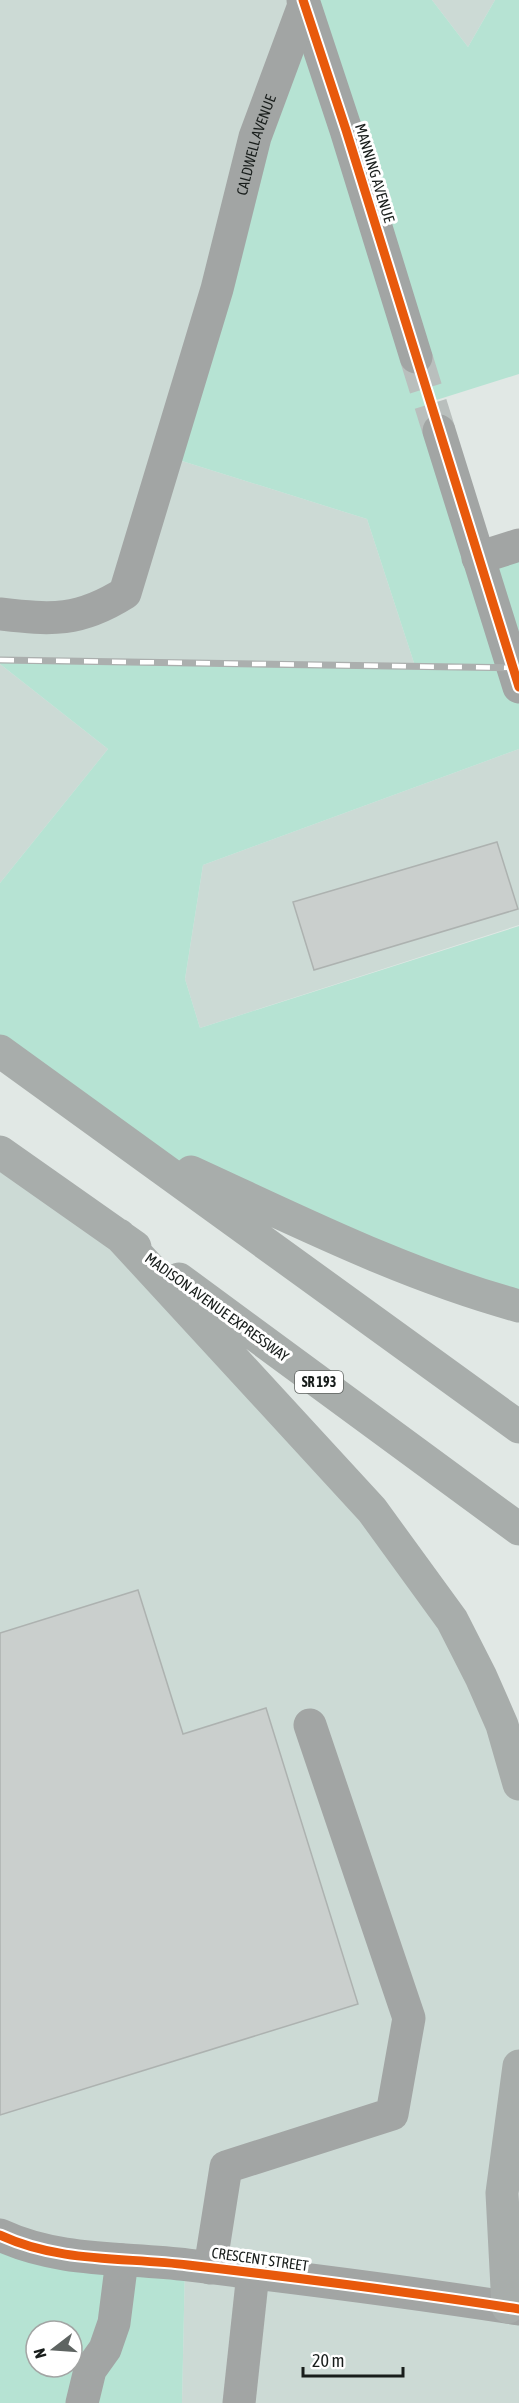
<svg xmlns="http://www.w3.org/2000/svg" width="519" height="2403" font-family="'Asap Condensed',sans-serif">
<rect width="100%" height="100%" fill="#e1e8e5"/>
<!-- built -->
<path fill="#ccdad5" d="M0 0H303L166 456 367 519 415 666 0 660Z
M432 0H495L468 47Z
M0 664 108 749 0 883Z
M519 749V925L200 1028 185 979 203 865Z
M0 1152 119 1235 452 1620 519 1784V2066L502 2193 519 2264V2403H182L185 2264 0 2235Z"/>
<!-- green -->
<path fill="#b6e3d3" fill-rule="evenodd" d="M303 0H432L468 47 495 0H519V374L430 402 478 558 519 545V749L203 865 185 979 200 1028 519 926V1306L124 1142 0 1051V883L108 749 0 664V660L415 666 367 519 166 456Z
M0 2235 185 2264 182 2403H0ZM36 2331H72V2367H36Z"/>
<!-- building -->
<path fill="#cacfcd" stroke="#adb2b0" stroke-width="1.5" d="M497 842 518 909 314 970 293 902Z
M138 1590 183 1734 266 1708 358 2004 0 2115V1633Z"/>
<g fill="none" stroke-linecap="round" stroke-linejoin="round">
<!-- minor-tunnel -->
<path stroke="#b9bfbd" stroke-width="33" stroke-dasharray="33 16" stroke-linecap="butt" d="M416 357 439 431"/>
<!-- minor -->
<g stroke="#a2a5a4" stroke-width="33">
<path d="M303 0 346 130 416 357"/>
<path d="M439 431 519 687"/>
<path d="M478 558 519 545"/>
<path id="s1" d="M0 614C52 620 79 622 125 593L217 289 255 137 304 5"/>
<path d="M0 2235C60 2263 125 2257 188 2265 299 2278 409 2292 519 2309"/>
<path d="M210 2268 226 2167 392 2114 409 2018 310 1725"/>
<path d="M82 2403 90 2370 105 2349 114 2323 122 2260"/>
<path d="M239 2403 253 2273"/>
</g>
<!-- highway -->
<path stroke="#a8adab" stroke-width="33" d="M0 1051 519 1427
M0 1152 135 1247
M191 1172C298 1221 405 1275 519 1306
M119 1235 372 1510 452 1620 481 1677 502 1725 519 1784
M179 1279 519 1529
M508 2307 502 2193 519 2066"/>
<defs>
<path id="rail" d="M0 660 519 668"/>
</defs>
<!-- rail casing -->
<use href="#rail" stroke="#abafae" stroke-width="7"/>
<!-- rail -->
<use href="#rail" stroke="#fff" stroke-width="4.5" stroke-dasharray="14" stroke-linecap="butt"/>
<defs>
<path id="cycleway" d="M303 0 346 130 519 687
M0 2235C60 2263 125 2257 188 2265 299 2278 409 2292 519 2309"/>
</defs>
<!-- cycleway casing -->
<use href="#cycleway" stroke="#fff" stroke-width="13"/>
<!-- cycleway -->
<use href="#cycleway" stroke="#e8590c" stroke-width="9"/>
</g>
<g text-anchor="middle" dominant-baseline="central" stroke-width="6" stroke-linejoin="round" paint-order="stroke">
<!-- shield labels -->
<rect fill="#fff" stroke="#5d615f" stroke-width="1.5" x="295" y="1371" width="48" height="22" rx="4.5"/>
<g font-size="14" font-weight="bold" fill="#181d1b">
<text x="319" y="1382">SR 193</text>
</g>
<!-- street labels -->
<g font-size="15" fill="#181d1b" stroke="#fff">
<text stroke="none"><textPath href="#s1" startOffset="597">CALDWELL AVENUE</textPath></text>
<text transform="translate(375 173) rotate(73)">MANNING AVENUE</text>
<text transform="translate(217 1307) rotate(36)">MADISON AVENUE EXPRESSWAY</text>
<text transform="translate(260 2259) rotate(8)">CRESCENT STREET</text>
</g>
</g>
<!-- north arrow -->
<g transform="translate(54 2349) rotate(253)"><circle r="28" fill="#ffffff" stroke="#a3a5a4" stroke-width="1.5"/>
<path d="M0-4.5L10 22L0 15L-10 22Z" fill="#5e6462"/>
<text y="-9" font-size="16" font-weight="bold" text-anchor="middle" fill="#181d1b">N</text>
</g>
<!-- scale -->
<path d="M303 2367v9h100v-9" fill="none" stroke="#181d1b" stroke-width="3"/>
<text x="312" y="2367" font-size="18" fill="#181d1b" stroke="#ffffff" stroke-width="4.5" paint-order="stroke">20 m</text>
</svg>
